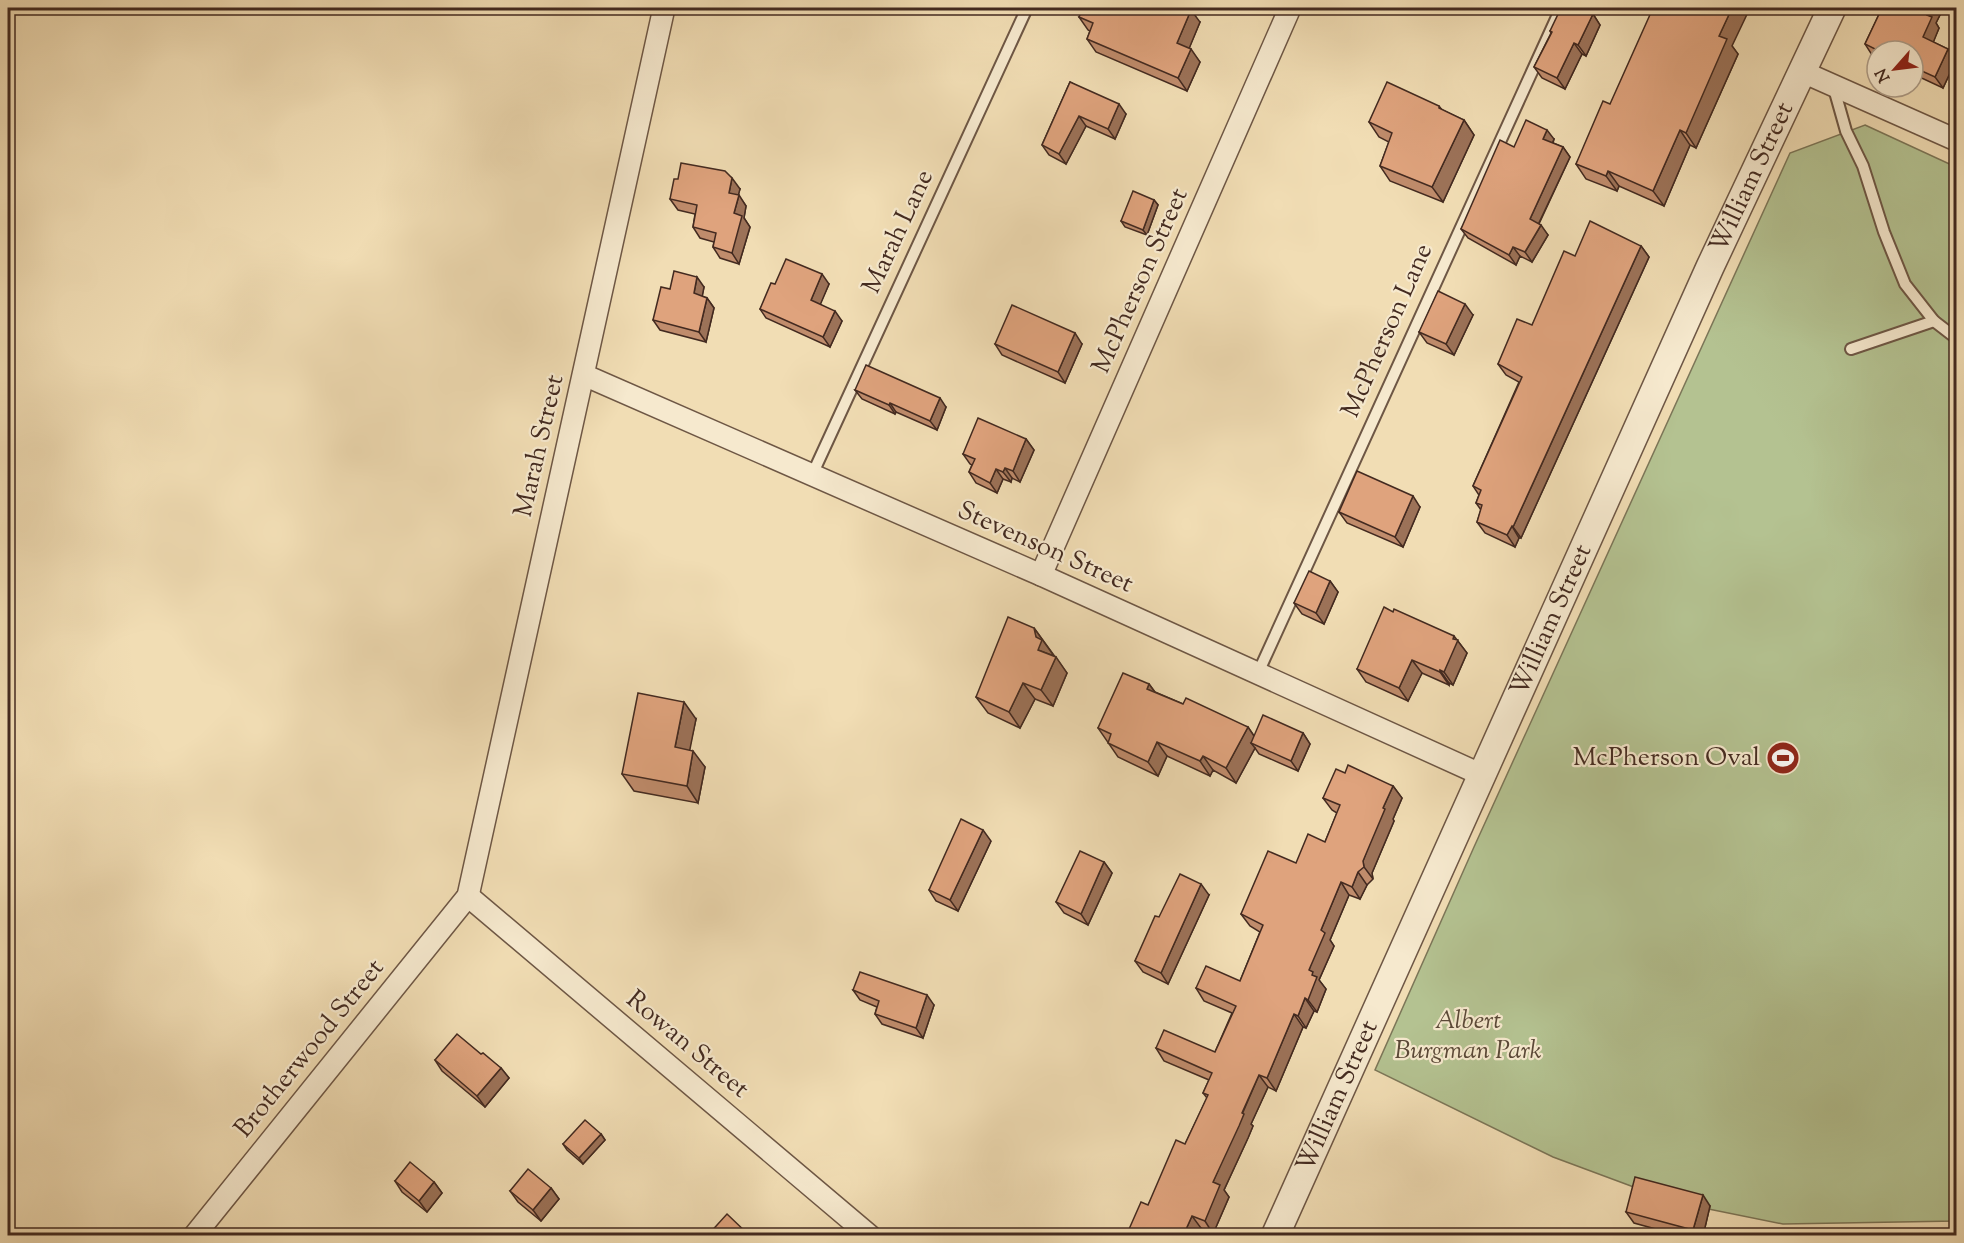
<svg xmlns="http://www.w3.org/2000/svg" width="1964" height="1243" font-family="'Sorts Mill Goudy',serif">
<rect width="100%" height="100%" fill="#f1ddb4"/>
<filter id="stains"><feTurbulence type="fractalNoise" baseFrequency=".00333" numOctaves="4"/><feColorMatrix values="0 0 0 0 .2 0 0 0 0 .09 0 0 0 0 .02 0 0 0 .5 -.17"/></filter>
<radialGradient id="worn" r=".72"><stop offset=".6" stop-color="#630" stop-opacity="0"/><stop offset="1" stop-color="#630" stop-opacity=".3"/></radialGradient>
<!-- green -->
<path fill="#b4c291" stroke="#7c7658" stroke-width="1.5" d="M 1865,125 L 1956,167 L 1956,1221 L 1783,1224 L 1674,1202 L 1553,1157 L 1375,1070 L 1474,847 L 1790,153 Z"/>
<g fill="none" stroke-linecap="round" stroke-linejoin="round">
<defs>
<g id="service">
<path d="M 1833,85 L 1846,131 L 1863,166 L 1884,232 L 1905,284 L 1934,321 L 1956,338"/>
<path d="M 1851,349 L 1934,321"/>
<path d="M 812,475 L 1027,8"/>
<path d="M 1258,673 L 1561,8"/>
</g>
<g id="minor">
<path d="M 1803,72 L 1956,140"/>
<path d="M 584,375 L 1041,575 L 1482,775"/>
<path d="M 1041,575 L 1290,8"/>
<path d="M 468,896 L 870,1236"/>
<path d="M 194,1236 L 468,896 L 664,8"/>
</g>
<g id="tertiary">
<path id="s1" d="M 1275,1236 L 1710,267 L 1832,8"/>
</g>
</defs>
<!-- service casing -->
<use href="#service" stroke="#6e5745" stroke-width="14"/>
<!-- minor casing -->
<use href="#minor" stroke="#6e5745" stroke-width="24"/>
<!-- tertiary casing -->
<use href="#tertiary" stroke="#6e5745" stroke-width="30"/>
<!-- service -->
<use href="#service" stroke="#f6e9ce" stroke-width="10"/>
<!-- minor -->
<use href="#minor" stroke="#f6e9ce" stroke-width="21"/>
<!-- tertiary -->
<use href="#tertiary" stroke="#f6e9ce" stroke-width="27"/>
</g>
<!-- wall -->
<g fill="#c08c6c" stroke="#432a20" stroke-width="1.5">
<path d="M 1882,8 L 1942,8 L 1943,9 L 1936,23 L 1939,28 L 1933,42 L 1948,49 L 1956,60 L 1943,88 L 1913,74 L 1913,51 L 1877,51 L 1877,58 L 1872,55 L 1865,44 Z"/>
<path d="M 1593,14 L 1600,25 L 1586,56 L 1582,54 L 1565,89 L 1542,78 L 1534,67 L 1551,33 L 1550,31 Z"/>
<path d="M 1079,17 L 1200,22 L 1189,48 L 1200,62 L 1187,91 L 1096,52 L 1087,39 L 1090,31 L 1088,30 Z"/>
<path d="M 1732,46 L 1738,54 L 1696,148 L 1690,145 L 1664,206 L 1619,186 L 1617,191 L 1586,179 L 1576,164 L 1610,104 Z"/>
<path d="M 1070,82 L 1126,114 L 1115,139 L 1086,126 L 1066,164 L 1049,155 L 1042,145 Z"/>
<path d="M 1439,106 L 1442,110 L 1464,120 L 1474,135 L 1443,202 L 1390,181 L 1380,166 L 1389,142 L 1379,137 L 1369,122 Z"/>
<path d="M 1554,139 L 1553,143 L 1563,147 L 1570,157 L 1539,224 L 1548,235 L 1532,262 L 1520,256 L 1516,265 L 1468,238 L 1461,229 L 1514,147 Z"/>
<path d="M 740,189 L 738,195 L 746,206 L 744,218 L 750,227 L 739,264 L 720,258 L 713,247 L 714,242 L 700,238 L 693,227 L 695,214 L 678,210 L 670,199 Z"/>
<path d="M 1154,200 L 1158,205 L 1147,235 L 1125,227 L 1121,221 Z"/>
<path d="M 1641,246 L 1649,257 L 1521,538 L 1519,538 L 1515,547 L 1485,533 L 1477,522 L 1481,510 L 1476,503 L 1479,495 L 1473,486 L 1519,382 L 1506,375 L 1498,364 L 1532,325 L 1575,256 Z"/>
<path d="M 775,284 L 829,284 L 820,304 L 842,321 L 830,347 L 766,318 L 760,309 Z"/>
<path d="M 704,287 L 702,296 L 707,298 L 714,308 L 706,342 L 660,330 L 653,320 L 670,289 Z"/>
<path d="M 1473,315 L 1454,355 L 1427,343 L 1419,332 Z"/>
<path d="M 995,344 L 1082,344 L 1065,383 L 1002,355 Z"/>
<path d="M 855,390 L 946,407 L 937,430 L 896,412 L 895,414 L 862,399 Z"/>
<path d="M 1026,439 L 1034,450 L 1020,482 L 1012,478 L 1011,482 L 1003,479 L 997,493 L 976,483 L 969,472 L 972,465 L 970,464 L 963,454 Z"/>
<path d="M 1420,507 L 1403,547 L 1347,523 L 1339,512 Z"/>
<path d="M 1330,581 L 1338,592 L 1324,624 L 1302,614 L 1294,603 Z"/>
<path d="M 1034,628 L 1067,673 L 1053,706 L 1035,699 L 1020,728 L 988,713 L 976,697 Z"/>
<path d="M 1457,640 L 1467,653 L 1453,685 L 1449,683 L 1449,685 L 1422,673 L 1408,701 L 1366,682 L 1357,669 Z"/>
<path d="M 1149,684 L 1155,692 L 1183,704 L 1248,727 L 1254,736 L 1303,733 L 1310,744 L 1298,771 L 1259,754 L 1255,748 L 1236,783 L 1213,770 L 1210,776 L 1167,756 L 1158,776 L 1118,757 L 1098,728 Z"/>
<path d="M 696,719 L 689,750 L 705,767 L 698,803 L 634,791 L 622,774 Z"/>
<path d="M 1345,773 L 1393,786 L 1402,798 L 1393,819 L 1394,821 L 1372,873 L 1373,879 L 1367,885 L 1360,899 L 1349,895 L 1330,940 L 1334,946 L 1319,980 L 1326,989 L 1317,1012 L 1314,1011 L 1306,1028 L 1303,1027 L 1276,1091 L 1268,1087 L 1251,1124 L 1253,1126 L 1248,1138 L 1224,1190 L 1229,1197 L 1213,1234 L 1201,1228 L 1198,1236 L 1126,1236 L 1148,1205 L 1185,1144 L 1207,1098 L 1203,1093 L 1209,1080 L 1164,1061 L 1156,1048 L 1215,1052 L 1232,1013 L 1204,1001 L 1196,988 L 1240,981 L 1260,932 L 1250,926 L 1241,914 L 1296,863 L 1325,842 L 1337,813 L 1332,810 L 1323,798 Z"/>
<path d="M 991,841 L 958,911 L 936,901 L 929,890 Z"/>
<path d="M 1104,862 L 1112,873 L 1088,925 L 1064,913 L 1056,902 Z"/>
<path d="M 1209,895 L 1168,984 L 1143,972 L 1135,961 L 1159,917 Z"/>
<path d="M 853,990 L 934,1005 L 923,1038 L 882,1024 L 875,1014 L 877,1007 L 860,1000 Z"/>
<path d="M 481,1054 L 501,1068 L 509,1078 L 485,1107 L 442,1071 L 435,1060 Z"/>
<path d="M 601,1134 L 605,1140 L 583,1164 L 567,1150 L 563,1144 Z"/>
<path d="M 395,1181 L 434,1182 L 442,1193 L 427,1212 L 402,1192 Z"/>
<path d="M 551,1188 L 559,1199 L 541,1221 L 518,1202 L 510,1191 Z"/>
<path d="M 1710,1206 L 1703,1236 L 1681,1236 L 1634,1223 L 1626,1212 Z"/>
</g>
<!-- shaded-wall -->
<g fill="#9c7258" stroke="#432a20" stroke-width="1.5">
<path d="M 1732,8 L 1750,8 L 1732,46 L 1738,54 L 1696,148 L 1686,133 L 1719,36 Z"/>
<path d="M 1931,8 L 1942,8 L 1943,9 L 1936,23 L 1939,28 L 1931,48 L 1923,37 L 1927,15 Z"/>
<path d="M 1191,10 L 1200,22 L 1186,56 L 1177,43 Z"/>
<path d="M 1593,14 L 1600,25 L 1586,56 L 1578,45 Z"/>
<path d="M 1574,43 L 1582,54 L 1565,89 L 1557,78 Z"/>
<path d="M 1191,49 L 1200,62 L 1187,91 L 1178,78 Z"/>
<path d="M 1948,49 L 1956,60 L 1943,88 L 1935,77 Z"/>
<path d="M 1119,104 L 1126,114 L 1115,139 L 1108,129 Z"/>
<path d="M 1079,116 L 1086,126 L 1066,164 L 1059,154 Z"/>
<path d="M 1464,120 L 1474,135 L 1443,202 L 1432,187 Z"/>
<path d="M 1547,130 L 1554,139 L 1550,149 L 1543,139 Z"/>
<path d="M 1680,130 L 1690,145 L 1664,206 L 1653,191 Z"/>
<path d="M 1563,147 L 1570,157 L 1536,229 L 1530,219 Z"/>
<path d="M 1608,171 L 1619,186 L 1617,191 L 1606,176 Z"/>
<path d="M 732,178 L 740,189 L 736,204 L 729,193 Z"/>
<path d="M 739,195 L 746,206 L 744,218 L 750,227 L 739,264 L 732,253 L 734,213 Z"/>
<path d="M 1154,200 L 1158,205 L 1147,235 L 1143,230 Z"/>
<path d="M 1541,225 L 1548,235 L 1532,262 L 1525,252 Z"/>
<path d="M 1641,246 L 1649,257 L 1521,538 L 1513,527 Z"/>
<path d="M 1513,247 L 1520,256 L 1516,265 L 1509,255 Z"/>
<path d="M 822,274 L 829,284 L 818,310 L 811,300 Z"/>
<path d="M 697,277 L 704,287 L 701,303 L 694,293 Z"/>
<path d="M 707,298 L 714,308 L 706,342 L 699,332 Z"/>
<path d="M 1465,304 L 1473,315 L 1454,355 L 1446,344 Z"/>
<path d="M 835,311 L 842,321 L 830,347 L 823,337 Z"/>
<path d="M 1075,333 L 1082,344 L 1065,383 L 1058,372 Z"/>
<path d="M 940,398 L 946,407 L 937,430 L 930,421 Z"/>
<path d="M 890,403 L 896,412 L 895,414 L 889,405 Z"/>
<path d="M 1026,439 L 1034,450 L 1020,482 L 1013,471 Z"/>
<path d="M 1005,468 L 1012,478 L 1011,482 L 1003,472 Z"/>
<path d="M 996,469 L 1003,479 L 997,493 L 990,483 Z"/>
<path d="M 1413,496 L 1420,507 L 1403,547 L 1395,537 Z"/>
<path d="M 1512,526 L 1519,538 L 1515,547 L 1507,535 Z"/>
<path d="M 1330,581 L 1338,592 L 1324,624 L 1316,613 Z"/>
<path d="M 1034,628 L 1054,656 L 1038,650 Z"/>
<path d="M 1454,636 L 1467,653 L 1453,685 L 1444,672 Z"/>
<path d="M 1056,657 L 1067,673 L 1053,706 L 1041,690 Z"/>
<path d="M 1412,660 L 1422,673 L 1408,701 L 1399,688 Z"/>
<path d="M 1440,670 L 1449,683 L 1449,685 L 1440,672 Z"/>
<path d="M 1023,683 L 1035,699 L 1020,728 L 1009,712 Z"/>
<path d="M 1149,684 L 1159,698 L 1147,689 Z"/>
<path d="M 684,702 L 696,719 L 687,764 L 675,747 Z"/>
<path d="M 1248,727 L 1258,742 L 1251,743 L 1255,748 L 1236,783 L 1226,768 Z"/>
<path d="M 1303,733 L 1310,744 L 1298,771 L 1291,761 Z"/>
<path d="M 1157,742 L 1167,756 L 1158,776 L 1148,762 Z"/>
<path d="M 693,751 L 705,767 L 698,803 L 687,786 Z"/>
<path d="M 1203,756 L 1213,770 L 1210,776 L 1200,761 Z"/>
<path d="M 1393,786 L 1402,798 L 1393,819 L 1394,821 L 1372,873 L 1373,879 L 1364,867 L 1363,861 L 1383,808 Z"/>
<path d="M 983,830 L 991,841 L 958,911 L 950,900 Z"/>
<path d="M 1104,862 L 1112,873 L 1088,925 L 1081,914 Z"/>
<path d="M 1358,872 L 1367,885 L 1360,899 L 1352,887 Z"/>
<path d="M 1341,882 L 1349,895 L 1330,940 L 1334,946 L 1319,980 L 1326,989 L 1317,1012 L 1308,1000 L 1309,970 L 1321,930 Z"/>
<path d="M 1201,884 L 1209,895 L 1168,984 L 1161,973 Z"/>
<path d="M 927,995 L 934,1005 L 923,1038 L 916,1028 Z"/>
<path d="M 1305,998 L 1314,1011 L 1306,1028 L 1298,1016 Z"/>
<path d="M 1294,1014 L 1303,1027 L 1276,1091 L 1267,1078 Z"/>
<path d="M 501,1068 L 509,1078 L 485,1107 L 477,1096 Z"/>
<path d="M 1259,1075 L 1268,1087 L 1251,1124 L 1253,1126 L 1248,1138 L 1224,1190 L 1229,1197 L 1213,1234 L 1205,1221 L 1213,1182 Z"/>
<path d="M 601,1134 L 605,1140 L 583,1164 L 579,1158 Z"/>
<path d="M 434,1182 L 442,1193 L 427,1212 L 419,1201 Z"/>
<path d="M 551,1188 L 559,1199 L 541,1221 L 533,1210 Z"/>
<path d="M 1703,1195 L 1710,1206 L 1703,1236 L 1697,1236 L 1693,1230 Z"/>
<path d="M 1192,1216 L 1201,1228 L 1198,1236 L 1183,1236 Z"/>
</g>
<!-- building -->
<g fill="#dfa37d" stroke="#432a20" stroke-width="1.5">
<path d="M 1083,8 L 1186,8 L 1191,10 L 1177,43 L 1191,49 L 1178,78 L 1087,39 L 1093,23 L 1079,17 Z"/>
<path d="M 1561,8 L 1579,8 L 1593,14 L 1578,45 L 1574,43 L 1557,78 L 1534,67 L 1552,32 L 1550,31 Z"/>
<path d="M 1653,8 L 1732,8 L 1719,36 L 1727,39 L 1686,133 L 1680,130 L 1653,191 L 1608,171 L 1606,176 L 1576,164 L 1603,101 L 1610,104 Z"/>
<path d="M 1882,8 L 1931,8 L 1927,15 L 1932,17 L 1923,37 L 1948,49 L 1935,77 L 1913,67 L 1913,51 L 1879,51 L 1865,44 Z"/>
<path d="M 1070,82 L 1119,104 L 1108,129 L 1079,116 L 1059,154 L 1042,145 Z"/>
<path d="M 1387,82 L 1439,106 L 1439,108 L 1464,120 L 1432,187 L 1380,166 L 1392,133 L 1369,122 Z"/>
<path d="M 1526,120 L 1547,130 L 1543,139 L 1563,147 L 1530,219 L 1541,225 L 1525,252 L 1513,247 L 1509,255 L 1461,229 L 1500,140 L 1514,147 Z"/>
<path d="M 681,163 L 725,171 L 732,178 L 729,193 L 739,195 L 734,213 L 742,216 L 732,253 L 713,247 L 716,233 L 693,227 L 697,205 L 670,199 L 674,179 L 678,179 Z"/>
<path d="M 1133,191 L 1154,200 L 1143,230 L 1121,221 Z"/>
<path d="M 1590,221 L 1641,246 L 1513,527 L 1512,526 L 1507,535 L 1477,522 L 1482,505 L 1476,503 L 1481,490 L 1473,486 L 1522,377 L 1498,364 L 1517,319 L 1532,325 L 1564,251 L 1575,256 Z"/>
<path d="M 786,259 L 822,274 L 811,300 L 835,311 L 823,337 L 760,309 L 771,283 L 775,284 Z"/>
<path d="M 674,271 L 697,277 L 694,293 L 707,298 L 699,332 L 653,320 L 661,287 L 670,289 Z"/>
<path d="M 1438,291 L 1465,304 L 1446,344 L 1419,332 Z"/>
<path d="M 1012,305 L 1075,333 L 1058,372 L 995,344 Z"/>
<path d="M 866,365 L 940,398 L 930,421 L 890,403 L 889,405 L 855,390 Z"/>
<path d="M 978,418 L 1026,439 L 1013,471 L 1005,468 L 1003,472 L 996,469 L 990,483 L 969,472 L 975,459 L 963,454 Z"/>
<path d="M 1357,471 L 1413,496 L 1395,537 L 1339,512 Z"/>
<path d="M 1309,571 L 1330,581 L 1316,613 L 1294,603 Z"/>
<path d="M 1384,607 L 1393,612 L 1394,609 L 1454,636 L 1453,639 L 1458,640 L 1444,672 L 1440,670 L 1440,672 L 1412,660 L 1399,688 L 1357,669 Z"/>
<path d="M 1008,617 L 1034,628 L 1036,637 L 1042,640 L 1038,650 L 1056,657 L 1041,690 L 1023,683 L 1009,712 L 976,697 Z"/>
<path d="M 1123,673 L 1149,684 L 1147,689 L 1183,704 L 1186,698 L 1248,727 L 1226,768 L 1203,756 L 1200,761 L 1157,742 L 1148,762 L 1108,743 L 1111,734 L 1098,728 Z"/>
<path d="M 638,693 L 684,702 L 675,747 L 693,751 L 687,786 L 622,774 Z"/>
<path d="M 1263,715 L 1303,733 L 1291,761 L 1251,743 Z"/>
<path d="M 1348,765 L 1393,786 L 1383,808 L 1385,809 L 1363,861 L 1364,867 L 1358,872 L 1352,887 L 1341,882 L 1321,930 L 1325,933 L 1309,970 L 1313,972 L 1312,975 L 1317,977 L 1308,1000 L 1305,998 L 1298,1016 L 1294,1014 L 1267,1078 L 1259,1075 L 1242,1113 L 1244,1114 L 1239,1126 L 1213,1182 L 1220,1185 L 1205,1221 L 1192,1216 L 1183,1236 L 1126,1236 L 1141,1202 L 1148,1205 L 1176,1140 L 1185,1144 L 1208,1095 L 1203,1093 L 1212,1073 L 1156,1048 L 1164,1030 L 1215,1052 L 1236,1006 L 1196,988 L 1206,966 L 1240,981 L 1263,925 L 1241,914 L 1268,851 L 1296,863 L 1308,834 L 1325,842 L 1340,805 L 1323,798 L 1336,769 L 1345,773 Z"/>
<path d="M 961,819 L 983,830 L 950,900 L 929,890 Z"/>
<path d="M 1080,851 L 1104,862 L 1081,914 L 1056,902 Z"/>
<path d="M 1180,874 L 1201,884 L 1161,973 L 1135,961 L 1155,916 L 1159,917 Z"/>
<path d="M 860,972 L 927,995 L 916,1028 L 875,1014 L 879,1001 L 853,990 Z"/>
<path d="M 457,1034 L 481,1054 L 483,1053 L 501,1068 L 477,1096 L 435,1060 Z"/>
<path d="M 585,1120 L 601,1134 L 579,1158 L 563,1144 Z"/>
<path d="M 410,1162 L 434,1182 L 419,1201 L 395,1181 Z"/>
<path d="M 528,1169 L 551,1188 L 533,1210 L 510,1191 Z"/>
<path d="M 1635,1177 L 1703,1195 L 1693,1230 L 1626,1212 Z"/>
<path d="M 727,1214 L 750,1236 L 707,1236 Z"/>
</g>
<!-- icons -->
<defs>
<symbol id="stadium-disc" viewBox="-11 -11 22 22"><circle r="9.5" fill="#8f2418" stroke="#f6e9ce"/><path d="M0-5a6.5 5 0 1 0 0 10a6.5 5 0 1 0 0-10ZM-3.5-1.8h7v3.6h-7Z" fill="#fff"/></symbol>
</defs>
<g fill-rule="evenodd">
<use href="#stadium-disc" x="1764" y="739" width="38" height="38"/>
</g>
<g text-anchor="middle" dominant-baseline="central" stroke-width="4.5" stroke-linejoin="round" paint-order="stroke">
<!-- street labels -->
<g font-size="26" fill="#432a20" stroke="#f6e9ce">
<text stroke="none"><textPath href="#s1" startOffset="1161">William Street</textPath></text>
<text transform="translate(899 232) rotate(-65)">Marah Lane</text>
<text transform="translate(1141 281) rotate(-66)">McPherson Street</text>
<text transform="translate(1388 331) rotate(-66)">McPherson Lane</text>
<text transform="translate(540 446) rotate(-77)">Marah Street</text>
<text transform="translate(1045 548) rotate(24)">Stevenson Street</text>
<text stroke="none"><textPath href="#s1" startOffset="675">William Street</textPath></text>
<text transform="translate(687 1045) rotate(40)">Rowan Street</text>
<text transform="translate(310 1049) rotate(-51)">Brotherwood Street</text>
<text stroke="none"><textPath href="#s1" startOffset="153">William Street</textPath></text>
</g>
<!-- poi labels -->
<g font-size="26" fill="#432a20" stroke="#f6e9ce" text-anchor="end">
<text x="1760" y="758">McPherson Oval</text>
</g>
<!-- park labels -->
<g font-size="26" font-style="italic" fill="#5a4837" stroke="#f6e9ce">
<text x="1468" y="1021">Albert<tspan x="1468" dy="30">Burgman Park</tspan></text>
</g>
</g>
<!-- margin -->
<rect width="1964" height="1243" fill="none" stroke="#f1ddb4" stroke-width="30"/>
<rect x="9" y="9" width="1946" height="1225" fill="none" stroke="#432a20" stroke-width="3"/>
<rect x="15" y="15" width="1934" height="1213" fill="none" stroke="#432a20" stroke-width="1.5"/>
<!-- north arrow -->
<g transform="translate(1895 69) rotate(242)"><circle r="28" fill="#f6e9ce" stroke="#ae9d88" stroke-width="1.5"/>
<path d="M0-4.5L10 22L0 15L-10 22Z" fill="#8f2418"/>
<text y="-9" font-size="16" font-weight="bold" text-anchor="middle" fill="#432a20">N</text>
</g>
<rect width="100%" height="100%" filter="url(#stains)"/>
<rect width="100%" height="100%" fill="url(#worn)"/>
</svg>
